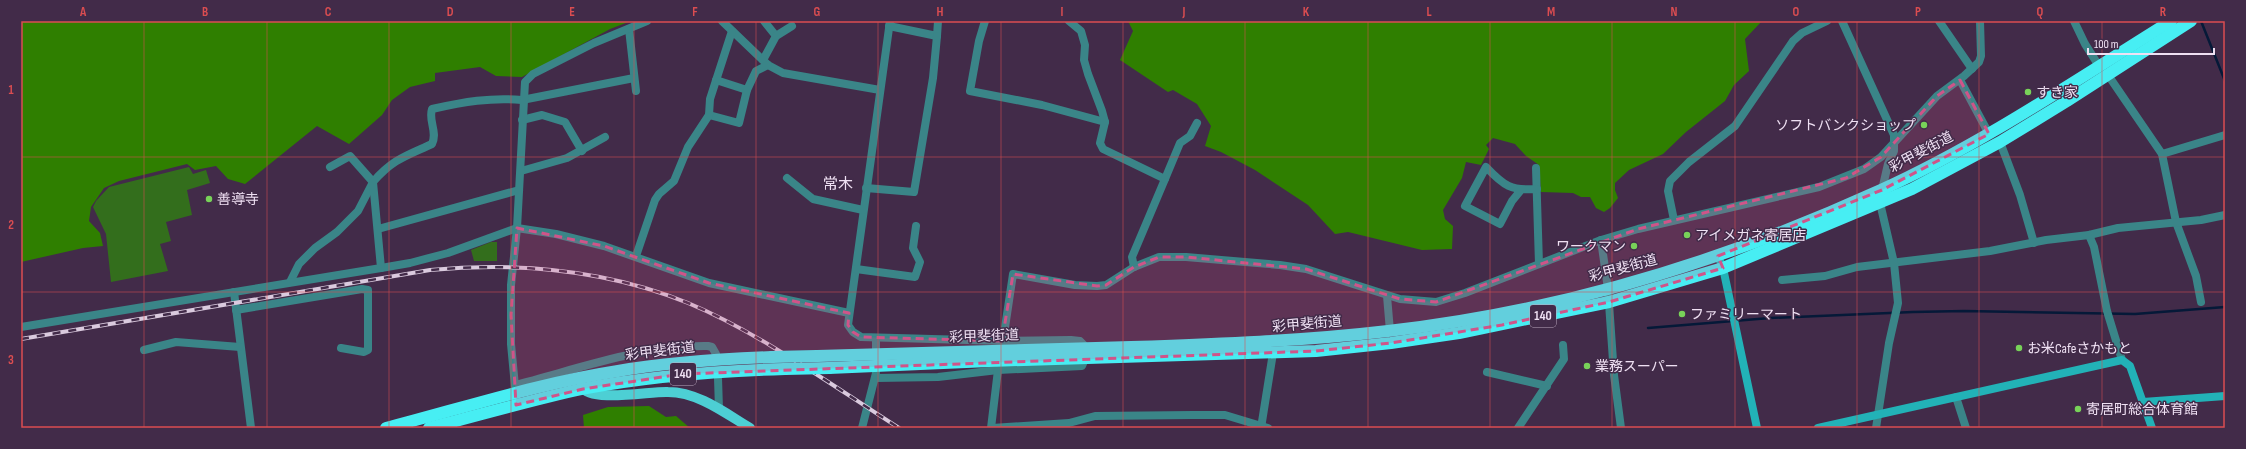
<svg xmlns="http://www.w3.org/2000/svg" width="2246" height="449" font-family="'Sofia Sans Condensed','Noto Sans JP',sans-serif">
<rect width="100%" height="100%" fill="#422b49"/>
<!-- green -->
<g fill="#336e1c">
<path d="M 189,167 L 193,174 L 206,170 L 210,183 L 187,190 L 192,215 L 166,222 L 171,241 L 160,244 L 168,271 L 111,282 L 106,234 L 93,207 L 96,201 L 109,187 Z"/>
<path d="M 491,242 L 497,242 L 497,261 L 474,261 L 471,250 Z"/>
</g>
<!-- forest -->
<g fill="#2f7f00">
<path d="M 21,21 L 631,21 L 610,29 L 522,77 L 496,76 L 480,67 L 435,73 L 435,81 L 410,87 L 392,100 L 382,115 L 349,144 L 317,126 L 245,184 L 228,179 L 216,166 L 195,170 L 187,164 L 119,181 L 104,188 L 91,207 L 89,221 L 100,233 L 103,246 L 83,248 L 21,262 Z"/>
<path d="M 1128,21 L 1762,21 L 1745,39 L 1749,71 L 1734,85 L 1725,101 L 1686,132 L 1663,154 L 1629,170 L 1615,183 L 1615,190 L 1618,198 L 1610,208 L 1604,212 L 1596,208 L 1590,197 L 1581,197 L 1573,193 L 1541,192 L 1539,165 L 1526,156 L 1515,144 L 1493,138 L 1486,145 L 1489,149 L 1481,165 L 1466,162 L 1462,178 L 1443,210 L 1445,219 L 1453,226 L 1452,249 L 1422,250 L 1348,232 L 1335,234 L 1308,205 L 1255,170 L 1221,152 L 1205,146 L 1211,126 L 1197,104 L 1173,90 L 1168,92 L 1120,60 L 1133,31 Z"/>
<path d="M 649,406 L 666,417 L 676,416 L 690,428 L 584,428 L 583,415 L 608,407 Z"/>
</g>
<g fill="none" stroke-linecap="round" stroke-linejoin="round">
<!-- stream -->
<g stroke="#051938" stroke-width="2.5">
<path d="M 2201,21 L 2225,81"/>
<path d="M 1648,328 L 1770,318 L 1913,312 L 1964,311 L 2135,314 L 2225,307"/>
</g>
<!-- street -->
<g stroke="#3a8588" stroke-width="8">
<path d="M 722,21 L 768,65 L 783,73 L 880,90"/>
<path d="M 764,21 L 776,36"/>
<path d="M 890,21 L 848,325 L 853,332 L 861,337 L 1003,341 L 1013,274 L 1075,285 L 1097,286 L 1106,285 L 1134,267 L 1159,257 L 1186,257 L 1280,265 L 1306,269 L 1400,299 L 1436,302 L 1465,293 L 1601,240 L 1638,229 L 1819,187 L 1864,169 L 1881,157 L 1937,96 L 1964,76 L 1979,62 L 1981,56 L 1980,21"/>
<path d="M 985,21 L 979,41 L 970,91 L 1042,105 L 1105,122"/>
<path d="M 1069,21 L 1081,31 L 1085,45 L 1084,60 L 1088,74 L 1102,111 L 1105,122 L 1100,143 L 1103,149 L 1165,179 L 1132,257 L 1134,267"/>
<path d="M 1842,21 L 1894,135 L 1894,151 L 1888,164 L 1882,190"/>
<path d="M 1939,21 L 1972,69"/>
<path d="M 2074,21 L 2085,44 L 2099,66"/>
<path d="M 889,26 L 937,36 L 938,21"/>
<path d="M 629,29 L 636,91"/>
<path d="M 763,60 L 776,36 L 792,26"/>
<path d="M 2108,75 L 2162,154 L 2176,222 L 2196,276 L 2201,302"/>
<path d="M 716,80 L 747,90"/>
<path d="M 1960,80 L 1989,134"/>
<path d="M 709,115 L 739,123 L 747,90 L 756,71 L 768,65"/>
<path d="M 522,120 L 542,115 L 565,122 L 582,151"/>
<path d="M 2000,142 L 2020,195 L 2034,243"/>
<path d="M 2162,154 L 2225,135"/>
<path d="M 1536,168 L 1539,264"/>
<path d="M 521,171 L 567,158 L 605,137"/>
<path d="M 787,178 L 813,199 L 863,210"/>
<path d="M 1165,179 L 1180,143 L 1190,136 L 1197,123"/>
<path d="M 866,188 L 914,192 L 933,78 L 937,36"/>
<path d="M 1521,190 L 1512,201 L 1500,224 L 1465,206 L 1486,167 C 1504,186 1511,191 1537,189"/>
<path d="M 1674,220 L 1668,191 L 1670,181 L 1689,162 L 1735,126 L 1793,41 L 1802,33 L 1827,21"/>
<path d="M 378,229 L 519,190"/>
<path d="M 2089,235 L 2094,247 L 2107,311 L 2122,360"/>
<path d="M 1601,240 L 1608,289 L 1614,375 L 1621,428"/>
<path d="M 636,256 L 655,200 L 659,194 L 674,181 L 688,147 L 709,115 L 710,99 L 732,31"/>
<path d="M 381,268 L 410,263 L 448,253 L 517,228 L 556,234 L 604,246 L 709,283 L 849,313"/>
<path d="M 856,269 L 915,277 L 920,262 L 913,248 L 916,226"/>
<path d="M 1782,280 L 1825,276 L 1857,267 L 1990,251 L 2046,240 L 2089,235 L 2118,228 L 2201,220 L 2225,215"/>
<path d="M 290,282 L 299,264 L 315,248 L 337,232 L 358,211 L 373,182 L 350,156 L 330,167"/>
<path d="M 234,292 L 251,428"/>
<path d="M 1387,296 L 1390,331"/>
<path d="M 236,310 L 362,289 L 368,290 L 368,350 L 364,352 L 341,348"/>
<path d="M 21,327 L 381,268 L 373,182 C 393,159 406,156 432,144 C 438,132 428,121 432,109 C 463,102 491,97 522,100 L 634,78"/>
<path d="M 1003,341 L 1071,340 L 1080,341 L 1087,348"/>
<path d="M 876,348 L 876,338"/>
<path d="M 144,350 L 176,342 L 240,347"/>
<path d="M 1487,372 L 1547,386"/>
<path d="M 718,378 L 719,409"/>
<path d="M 876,378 L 938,377 L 998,370 L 1082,366 L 1085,359"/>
<path d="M 515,385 C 578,369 642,345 708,346 L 712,347 L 716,354"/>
<path d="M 516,397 L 511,344 L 511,285 L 517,228 L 525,82 L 533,74 L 594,43 L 647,21"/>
<path d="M 1956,397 L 1966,428"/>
<path d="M 862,428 L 876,373"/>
<path d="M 991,428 L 998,370"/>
<path d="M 992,428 L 1069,423 L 1095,416 L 1193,415 L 1225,415 L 1268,428"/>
<path d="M 1261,428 L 1273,353"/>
<path d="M 1518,428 L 1564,359 L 1563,345"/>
<path d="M 1876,428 L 1889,343 L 1898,303 L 1894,263 L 1880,203"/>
</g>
<!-- secondary -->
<g stroke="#22b2b7" stroke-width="8">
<path d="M 1718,256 L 1723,268 L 1757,428"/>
<path d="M 2143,402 L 2225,396"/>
<path d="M 1818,428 L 2122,360 L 2130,366 L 2152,428"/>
</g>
<!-- primary -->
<path stroke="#4dcfd4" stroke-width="10" d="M 582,387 C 591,403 651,391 668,392 C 698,392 725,413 750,428"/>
<!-- highway -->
<g stroke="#47eef3" stroke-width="12">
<path d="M 817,356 C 922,353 1027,350 1131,347 C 1217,344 1303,341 1388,331 C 1558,312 1725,261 1881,190 C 1982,144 2076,80 2171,21"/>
<path d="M 829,368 L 989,361 L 1316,351 L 1391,343 L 1459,333 L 1609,302 L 1723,268 L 1912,189 L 2000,142 L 2067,101 L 2191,21"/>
<path d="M 386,428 C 463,408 540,383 618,371 C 669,362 721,359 772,357"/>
<path d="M 429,428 C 480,415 531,400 582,389 C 649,376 717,371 785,369"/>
</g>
<defs>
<path id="rail" d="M 21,339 L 430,270 C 518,262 607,270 688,303 C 760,333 833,386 899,428"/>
</defs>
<!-- rail casing -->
<use href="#rail" stroke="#dacade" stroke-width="4"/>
<!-- rail -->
<use href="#rail" stroke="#422b49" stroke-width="2.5" stroke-dasharray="8" stroke-linecap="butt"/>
<!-- highway-bridge -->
<g stroke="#47eef3" stroke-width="12">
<path d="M 772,357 L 817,356"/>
<path d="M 785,369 L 829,368"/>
</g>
</g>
<!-- marked area -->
<path fill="#d05489" fill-opacity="0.2" stroke="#d05489" stroke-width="3" stroke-dasharray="8 5" stroke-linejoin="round" d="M 1960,80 L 1989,134 L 1882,190 L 1718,256 L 1723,268 L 1609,302 L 1502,325 L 1391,343 L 1316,351 L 682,374 L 583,389 L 516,405 L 511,315 L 517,228 L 604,246 L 709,283 L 849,313 L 848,325 L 853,332 L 861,337 L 1002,341 L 1013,274 L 1097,286 L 1106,285 L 1134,267 L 1159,257 L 1186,257 L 1306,269 L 1400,299 L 1436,302 L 1638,229 L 1846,178 L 1881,157 L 1937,96 Z"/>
<!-- grid -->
<path fill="none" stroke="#db4d51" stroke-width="1" stroke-opacity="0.55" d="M 144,21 L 144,428M 267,21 L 267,428M 389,21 L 389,428M 511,21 L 511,428M 634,21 L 634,428M 756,21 L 756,428M 878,21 L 878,428M 1001,21 L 1001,428M 1123,21 L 1123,428M 1245,21 L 1245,428M 1368,21 L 1368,428M 1490,21 L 1490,428M 1612,21 L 1612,428M 1735,21 L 1735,428M 1857,21 L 1857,428M 1979,21 L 1979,428M 2102,21 L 2102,428M 21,157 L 2225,157M 21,292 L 2225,292"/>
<!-- markers -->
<g fill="#78d259" stroke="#422b49" stroke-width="1.5">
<circle cx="2028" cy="92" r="4"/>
<circle cx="1924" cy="125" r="4"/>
<circle cx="209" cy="199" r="4"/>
<circle cx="1687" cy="235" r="4"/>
<circle cx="1634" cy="246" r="4"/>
<circle cx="1682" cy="314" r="4"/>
<circle cx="2019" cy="348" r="4"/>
<circle cx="1587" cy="366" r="4"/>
<circle cx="2078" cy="409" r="4"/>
</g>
<g text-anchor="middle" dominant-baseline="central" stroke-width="3" stroke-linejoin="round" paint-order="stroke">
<!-- shield labels -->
<g fill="#422b49" stroke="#bbaac0" stroke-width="1">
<rect x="1530" y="305" width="26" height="22" rx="3"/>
<rect x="670" y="363" width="26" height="22" rx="3"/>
</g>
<g font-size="13" font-weight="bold" fill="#efe0f3">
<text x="1543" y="316">140</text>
<text x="683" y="374">140</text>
</g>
<!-- poi labels -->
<g font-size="14" fill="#efe0f3" stroke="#422b49" text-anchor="start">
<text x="2036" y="92">すき家</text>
<text x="1916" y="125" text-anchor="end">ソフトバンクショップ</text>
<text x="217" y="199">善導寺</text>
<text x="1695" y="235">アイメガネ寄居店</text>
<text x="1626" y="246" text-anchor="end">ワークマン</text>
<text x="1690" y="314">ファミリーマート</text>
<text x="2027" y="348">お米Cafeさかもと</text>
<text x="1595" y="366">業務スーパー</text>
<text x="2086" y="409">寄居町総合体育館</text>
</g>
<!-- street labels -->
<g font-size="14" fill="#efe0f3" stroke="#422b49">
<text transform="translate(1921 152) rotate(-28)">彩甲斐街道</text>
<text transform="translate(1623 268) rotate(-15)">彩甲斐街道</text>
<text transform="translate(1307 324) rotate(-5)">彩甲斐街道</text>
<text transform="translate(984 336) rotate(-2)">彩甲斐街道</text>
<text transform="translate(660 351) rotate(-7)">彩甲斐街道</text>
</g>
<!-- neighbourhood labels -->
<g font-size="15" fill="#efe0f3" stroke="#422b49">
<text x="838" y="184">常木</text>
</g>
</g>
<!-- border -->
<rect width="2246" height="449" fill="none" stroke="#422b49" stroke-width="44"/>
<!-- scale -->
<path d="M2088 48v6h126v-6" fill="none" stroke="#efe0f3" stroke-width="2"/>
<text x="2094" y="48" font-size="12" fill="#efe0f3" stroke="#422b49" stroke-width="3" paint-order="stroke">100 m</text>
<rect x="22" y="22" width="2202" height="405" fill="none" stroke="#db4d51" stroke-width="1.5"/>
<g font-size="13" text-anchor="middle" font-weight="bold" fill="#db4d51">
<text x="83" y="16">A</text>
<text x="205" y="16">B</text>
<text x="328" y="16">C</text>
<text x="450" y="16">D</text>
<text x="572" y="16">E</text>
<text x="695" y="16">F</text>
<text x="817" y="16">G</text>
<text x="940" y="16">H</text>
<text x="1062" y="16">I</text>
<text x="1184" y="16">J</text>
<text x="1306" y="16">K</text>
<text x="1429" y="16">L</text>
<text x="1551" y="16">M</text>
<text x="1674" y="16">N</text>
<text x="1796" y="16">O</text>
<text x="1918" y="16">P</text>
<text x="2040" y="16">Q</text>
<text x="2163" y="16">R</text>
<text x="11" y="94">1</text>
<text x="11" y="229">2</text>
<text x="11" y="364">3</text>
</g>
</svg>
